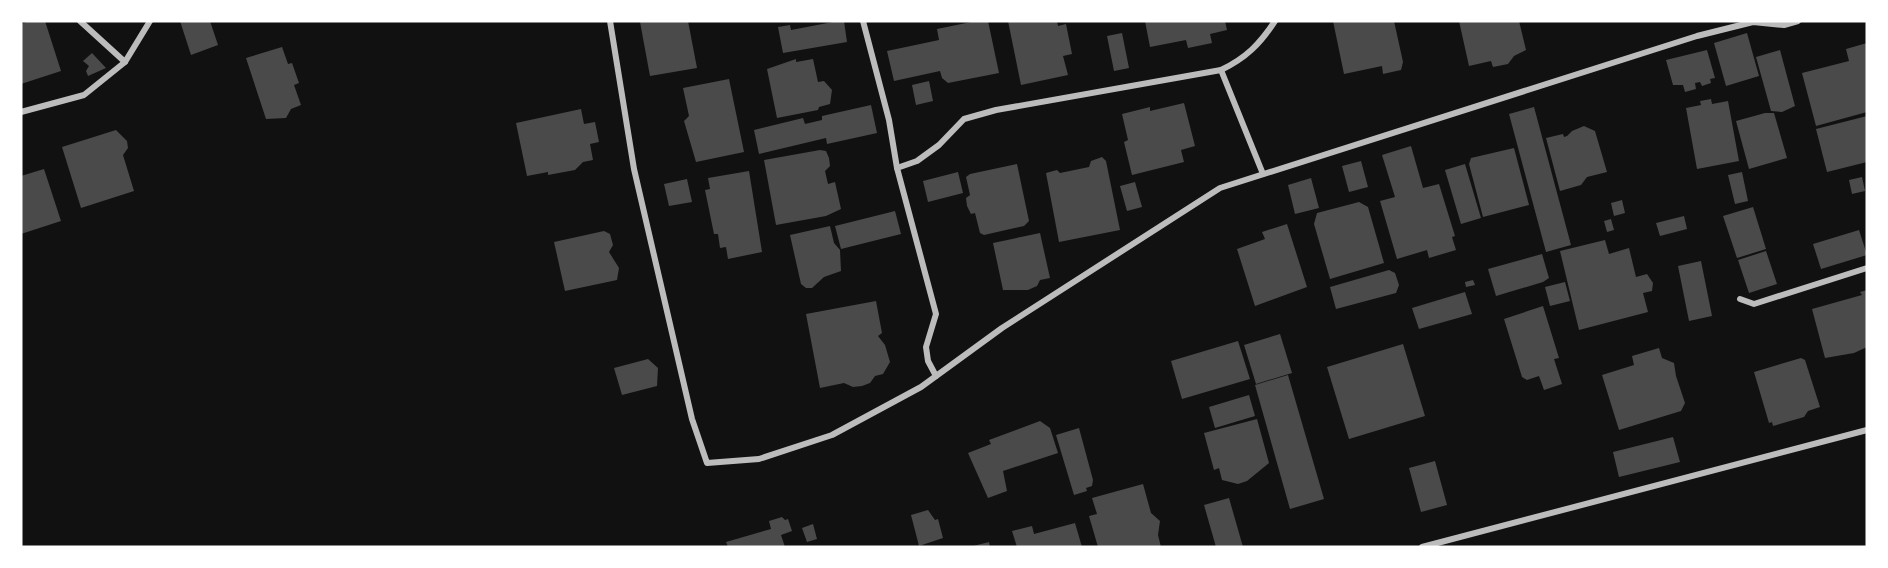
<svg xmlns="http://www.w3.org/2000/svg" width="1888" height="568" font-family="'Nunito Sans',sans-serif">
<rect width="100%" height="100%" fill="#111"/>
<!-- building -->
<g fill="#4a4a4a">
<path d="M 29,21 L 45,21 L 61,71 L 21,84 L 21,24 Z"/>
<path d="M 180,21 L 210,21 L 218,45 L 191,55 Z"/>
<path d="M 647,21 L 688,21 L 697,68 L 650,76 L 640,22 Z"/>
<path d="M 838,21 L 844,21 L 847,42 L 783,53 L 778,27 L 790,25 L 791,30 Z"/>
<path d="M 976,21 L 988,21 L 999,73 L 948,83 L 942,78 L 940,71 L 894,81 L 887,51 L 939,40 L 937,29 Z"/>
<path d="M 1008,21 L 1057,21 L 1058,26 L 1066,24 L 1072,54 L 1063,56 L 1068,75 L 1021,85 Z"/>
<path d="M 1145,21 L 1225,21 L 1227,30 L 1210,34 L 1212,43 L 1188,48 L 1186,40 L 1150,47 Z"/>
<path d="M 1333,21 L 1394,21 L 1403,62 L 1401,70 L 1383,74 L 1382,66 L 1344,74 Z"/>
<path d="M 1459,21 L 1519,21 L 1526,50 L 1514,56 L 1508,64 L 1493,67 L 1491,61 L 1469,66 Z"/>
<path d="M 1122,33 L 1129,68 L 1114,71 L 1107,36 Z"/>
<path d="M 1747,33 L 1759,76 L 1726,86 L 1714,43 Z"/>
<path d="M 1867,43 L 1867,112 L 1816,126 L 1802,73 L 1849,61 L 1846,49 Z"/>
<path d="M 282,47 L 288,64 L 292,63 L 299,83 L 294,85 L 301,105 L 291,109 L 286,118 L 266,119 L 246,58 Z"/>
<path d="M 1707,50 L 1715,78 L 1710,79 L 1711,83 L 1702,86 L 1700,82 L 1695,83 L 1696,89 L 1685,92 L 1683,85 L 1673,85 L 1666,60 Z"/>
<path d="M 1780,50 L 1795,106 L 1782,112 L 1771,111 L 1756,57 Z"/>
<path d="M 92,53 L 106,68 L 88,76 L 86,71 L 89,66 L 83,61 Z"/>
<path d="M 796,59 L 796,62 L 813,59 L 818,82 L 824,81 L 832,90 L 830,104 L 819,107 L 818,110 L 777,118 L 767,69 Z"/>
<path d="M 729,79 L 744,152 L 696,162 L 684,121 L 689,116 L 683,88 Z"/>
<path d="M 929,81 L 933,101 L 916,105 L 912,85 Z"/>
<path d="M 1711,99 L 1712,104 L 1728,101 L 1739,161 L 1697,169 L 1686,108 L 1701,105 L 1700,101 Z"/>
<path d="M 1184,103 L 1195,146 L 1181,150 L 1184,162 L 1132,175 L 1124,142 L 1128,140 L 1122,114 L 1150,107 L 1150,111 Z"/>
<path d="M 871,105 L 877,133 L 827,144 L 826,138 L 759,154 L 754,130 L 803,118 L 805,124 L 822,120 L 822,116 Z"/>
<path d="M 1534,107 L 1571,245 L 1546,252 L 1509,114 Z"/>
<path d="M 581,109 L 584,124 L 595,122 L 599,142 L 590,144 L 593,160 L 583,162 L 575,170 L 548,175 L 548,172 L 527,176 L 516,123 Z"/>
<path d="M 1765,113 L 1774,113 L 1787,158 L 1749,169 L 1736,121 Z"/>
<path d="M 1867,116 L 1867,162 L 1827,172 L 1816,129 Z"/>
<path d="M 1584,126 L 1595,131 L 1607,172 L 1587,177 L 1581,185 L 1560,191 L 1546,138 L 1563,134 L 1564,137 L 1567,136 L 1572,131 Z"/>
<path d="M 116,130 L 127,141 L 128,148 L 123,155 L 134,191 L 81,208 L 62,147 Z"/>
<path d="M 1411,146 L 1423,188 L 1439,184 L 1455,236 L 1452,237 L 1456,250 L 1429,258 L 1427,250 L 1397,259 L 1380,201 L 1395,197 L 1382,155 Z"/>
<path d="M 1514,148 L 1529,205 L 1483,217 L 1469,164 L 1471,158 Z"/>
<path d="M 820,150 L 826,151 L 829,158 L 830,166 L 825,171 L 828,184 L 835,182 L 841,209 L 826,216 L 776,225 L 764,160 Z"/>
<path d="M 1102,157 L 1106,161 L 1120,230 L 1059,242 L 1046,173 L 1057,170 L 1060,173 L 1089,167 L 1091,161 Z"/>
<path d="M 1361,161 L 1368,187 L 1349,192 L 1342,166 Z"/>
<path d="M 1017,164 L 1029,221 L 1024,226 L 984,235 L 980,233 L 975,213 L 971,214 L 967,206 L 966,198 L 970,195 L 966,177 L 970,174 Z"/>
<path d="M 1465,164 L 1481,218 L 1461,224 L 1445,170 Z"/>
<path d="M 44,169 L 61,221 L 21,234 L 21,176 Z"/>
<path d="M 749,171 L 762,252 L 728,259 L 726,247 L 720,248 L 718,234 L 714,234 L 705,190 L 710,189 L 708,178 Z"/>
<path d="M 958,172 L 963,193 L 928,202 L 923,181 Z"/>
<path d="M 1742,172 L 1748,201 L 1735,204 L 1728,175 Z"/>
<path d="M 1862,177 L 1865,191 L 1852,194 L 1849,180 Z"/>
<path d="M 1311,178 L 1319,208 L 1295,214 L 1288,185 Z"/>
<path d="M 687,179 L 692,202 L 669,206 L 664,184 Z"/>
<path d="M 1135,182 L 1142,207 L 1127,211 L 1120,186 Z"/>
<path d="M 1622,200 L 1625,213 L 1614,216 L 1611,203 Z"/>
<path d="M 1359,202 L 1368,207 L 1384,263 L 1330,279 L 1314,224 L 1317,213 Z"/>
<path d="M 1753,207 L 1766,249 L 1737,258 L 1723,216 Z"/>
<path d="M 895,211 L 901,234 L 841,249 L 835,226 Z"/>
<path d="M 1684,216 L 1687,229 L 1660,236 L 1656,223 Z"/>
<path d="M 1611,219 L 1614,230 L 1607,232 L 1604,221 Z"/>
<path d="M 1287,224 L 1307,287 L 1255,306 L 1237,249 L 1265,239 L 1262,232 Z"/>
<path d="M 830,226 L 834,243 L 840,250 L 841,271 L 824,277 L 812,288 L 806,288 L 801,284 L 790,235 Z"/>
<path d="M 1859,230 L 1867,255 L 1821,269 L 1813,244 Z"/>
<path d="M 604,231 L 610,234 L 613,245 L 609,252 L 619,268 L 617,280 L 565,291 L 554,242 Z"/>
<path d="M 1040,233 L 1050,278 L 1040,280 L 1037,286 L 1028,290 L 1003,290 L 993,243 Z"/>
<path d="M 1605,240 L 1609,254 L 1629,248 L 1636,277 L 1647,274 L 1653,283 L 1652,291 L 1643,293 L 1648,312 L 1579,330 L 1560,251 Z"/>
<path d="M 1766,251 L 1777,284 L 1749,293 L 1738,260 Z"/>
<path d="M 1542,254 L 1549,278 L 1543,282 L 1496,296 L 1488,269 Z"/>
<path d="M 1701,261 L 1712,316 L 1689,321 L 1678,266 Z"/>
<path d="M 1389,270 L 1395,273 L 1399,285 L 1396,293 L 1336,309 L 1330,287 Z"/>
<path d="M 1473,280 L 1475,285 L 1466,287 L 1465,282 Z"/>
<path d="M 1565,282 L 1570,301 L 1550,306 L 1545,287 Z"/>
<path d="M 1867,290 L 1867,347 L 1854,353 L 1825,358 L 1812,309 L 1862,295 L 1860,292 Z"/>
<path d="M 1465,292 L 1472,314 L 1419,329 L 1412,308 Z"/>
<path d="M 876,301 L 882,333 L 878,336 L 885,345 L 890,362 L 883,374 L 875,376 L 870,383 L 862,386 L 853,387 L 844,383 L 820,388 L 806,314 Z"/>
<path d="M 1543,306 L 1559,358 L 1554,359 L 1562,384 L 1544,390 L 1539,376 L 1527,380 L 1522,377 L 1504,319 Z"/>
<path d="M 1280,334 L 1292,373 L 1256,384 L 1244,345 Z"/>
<path d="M 1238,341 L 1250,379 L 1182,399 L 1171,361 Z"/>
<path d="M 1403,344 L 1425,416 L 1349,439 L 1327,367 Z"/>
<path d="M 1659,348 L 1662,358 L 1674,363 L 1676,376 L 1685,403 L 1681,411 L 1619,430 L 1602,375 L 1634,365 L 1632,356 Z"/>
<path d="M 1801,358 L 1805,360 L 1820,407 L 1808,411 L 1804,417 L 1773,426 L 1772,422 L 1769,423 L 1754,372 Z"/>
<path d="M 648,359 L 658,368 L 657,386 L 622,395 L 614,368 Z"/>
<path d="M 1288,375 L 1324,499 L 1290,509 L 1255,385 Z"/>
<path d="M 1249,395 L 1255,416 L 1215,428 L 1209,407 Z"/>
<path d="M 1257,419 L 1269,463 L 1247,481 L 1238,484 L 1222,480 L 1219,468 L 1214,470 L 1204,433 Z"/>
<path d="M 1040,421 L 1050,428 L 1058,453 L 1003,471 L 1007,491 L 988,498 L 968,453 L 991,444 L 989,440 Z"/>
<path d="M 1079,428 L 1093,480 L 1092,486 L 1086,488 L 1087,491 L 1074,495 L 1056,435 Z"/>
<path d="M 1673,437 L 1680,462 L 1619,477 L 1613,452 Z"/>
<path d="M 1435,461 L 1447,505 L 1421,512 L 1409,468 Z"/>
<path d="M 1143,484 L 1151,513 L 1160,521 L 1158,535 L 1161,547 L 1098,547 L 1089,516 L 1097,514 L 1092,498 Z"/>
<path d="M 1229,498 L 1243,547 L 1216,547 L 1204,505 Z"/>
<path d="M 928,510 L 935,520 L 938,519 L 943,538 L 919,546 L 911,515 Z"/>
<path d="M 782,517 L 785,520 L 788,519 L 792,531 L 781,535 L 785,547 L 728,547 L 726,542 L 771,529 L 769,521 Z"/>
<path d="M 1075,523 L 1082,547 L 1017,547 L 1012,531 L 1032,526 L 1034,534 Z"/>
<path d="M 813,524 L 817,539 L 807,542 L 802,528 Z"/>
<path d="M 989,542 L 990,547 L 973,547 L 973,546 Z"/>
</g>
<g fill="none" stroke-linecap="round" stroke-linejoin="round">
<!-- minor -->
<g stroke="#bcbcbc" stroke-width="6">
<path d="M 80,21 L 125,62"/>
<path d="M 610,21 L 634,169 L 692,419 L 707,463 L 759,459 L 832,435 L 921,387 L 1002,328 L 1220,188 L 1697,36 L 1753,22 L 1784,25 L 1798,21"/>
<path d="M 863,21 L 889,120 L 897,168"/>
<path d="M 1221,70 C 1246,58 1260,44 1275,21"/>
<path d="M 21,112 L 84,95 L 125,62 L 150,21"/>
<path d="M 1740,299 L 1754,304 L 1867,268"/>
<path d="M 936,376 L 928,361 L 926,347 L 936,314 L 897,168 L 917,161 L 939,145 L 964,119 L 996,110 L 1221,70 L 1263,174"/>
<path d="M 1422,547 L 1867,430"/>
</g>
</g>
<!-- border -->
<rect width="1888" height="568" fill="none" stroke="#ffffff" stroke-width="45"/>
</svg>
